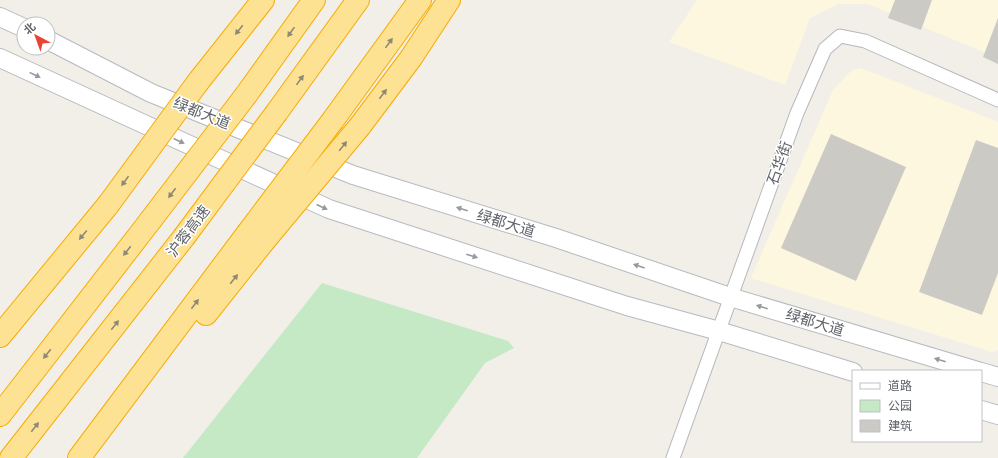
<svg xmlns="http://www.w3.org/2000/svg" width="998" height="458" font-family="'PT Sans Narrow','Noto Sans SC',sans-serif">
<rect width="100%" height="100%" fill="#f1efe8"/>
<!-- commercial -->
<g fill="#fef7e0">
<path d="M 697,0 L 998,0 L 998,58 L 868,4 L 839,4 L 810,18 L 785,85 L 669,42 Z"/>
<path d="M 861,68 L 998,122 L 998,350 L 992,352 L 751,278 L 833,90 L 852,70 Z"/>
</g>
<!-- green -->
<path fill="#c5e8c5" d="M 322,283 L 508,341 L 514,348 L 485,363 L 417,458 L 183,458 Z"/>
<!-- building -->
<g fill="#cccac5">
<path d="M 895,0 L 932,0 L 921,30 L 888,18 Z"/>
<path d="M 998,18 L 998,64 L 983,57 Z"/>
<path d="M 831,134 L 906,167 L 856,281 L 781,248 Z"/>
<path d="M 976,140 L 998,148 L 998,273 L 982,315 L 919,292 Z"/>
</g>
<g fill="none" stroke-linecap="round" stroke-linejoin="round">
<defs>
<path id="minor" d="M 673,458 L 797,113 L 825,49 L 840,36 L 865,41 L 998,100"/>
<g id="secondary">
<path d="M 0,17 L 24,28"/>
<path d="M 48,40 L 151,93 L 353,175 L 556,238 L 730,297 L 978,371"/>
<path d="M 0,58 L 329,209 L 627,306 L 719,331 L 853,372"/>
<path d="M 981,372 L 998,377"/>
<path d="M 981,410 L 998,415"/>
</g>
<g id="motorway">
<path d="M 198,82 L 263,0"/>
<path d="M 246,95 L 314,0"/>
<path d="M 277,112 L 358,0"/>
<path d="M 333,120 L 420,0"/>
<path d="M 360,126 L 411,58 L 449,0"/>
<path d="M 206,314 L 264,241"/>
<path d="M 0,336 L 108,205"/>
<path d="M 0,415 L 150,221"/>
<path d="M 11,458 L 184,237"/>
<path d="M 79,458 L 247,234"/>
</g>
</defs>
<!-- minor casing -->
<use href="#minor" stroke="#b5b8bc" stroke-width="15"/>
<!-- secondary casing -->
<use href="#secondary" stroke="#b6babf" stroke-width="20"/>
<!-- motorway casing -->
<use href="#motorway" stroke="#f9ab00" stroke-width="24"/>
<!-- minor -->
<use href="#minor" stroke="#fff" stroke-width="13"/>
<!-- secondary -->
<use href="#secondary" stroke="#fff" stroke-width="18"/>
<!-- motorway -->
<use href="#motorway" stroke="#fde293" stroke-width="22"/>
<defs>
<g id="motorway-bridge">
<path d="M 108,205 L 198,82"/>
<path d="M 150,221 L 246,95"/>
<path d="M 247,234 L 333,120"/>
<path d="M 184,237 L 277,112"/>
<path d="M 264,241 L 360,126"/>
</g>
</defs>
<!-- motorway-bridge casing -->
<use href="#motorway-bridge" stroke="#f9ab00" stroke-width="24" stroke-linecap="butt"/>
<!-- motorway-bridge -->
<use href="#motorway-bridge" stroke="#fde293" stroke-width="22"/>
</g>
<!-- one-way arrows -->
<defs><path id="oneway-solid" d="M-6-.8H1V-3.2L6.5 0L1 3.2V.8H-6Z"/></defs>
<g fill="#8e8975">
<use href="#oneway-solid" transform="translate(239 30) rotate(129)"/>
<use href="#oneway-solid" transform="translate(291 32) rotate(125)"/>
<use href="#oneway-solid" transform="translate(389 43) rotate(-54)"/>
<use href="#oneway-solid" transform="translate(300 80) rotate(-54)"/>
<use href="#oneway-solid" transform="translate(383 94) rotate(-53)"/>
<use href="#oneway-solid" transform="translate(343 146) rotate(-51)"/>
<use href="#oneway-solid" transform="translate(125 181) rotate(126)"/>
<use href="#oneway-solid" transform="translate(172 193) rotate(127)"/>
<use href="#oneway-solid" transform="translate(83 235) rotate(130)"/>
<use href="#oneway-solid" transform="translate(127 251) rotate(128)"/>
<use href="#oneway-solid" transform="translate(234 279) rotate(-51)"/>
<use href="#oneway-solid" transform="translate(195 304) rotate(-53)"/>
<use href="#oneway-solid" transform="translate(115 325) rotate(-52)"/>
<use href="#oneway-solid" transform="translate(47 354) rotate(128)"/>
<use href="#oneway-solid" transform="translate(35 427) rotate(-52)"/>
</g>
<g fill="#979a9d">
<use href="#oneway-solid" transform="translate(35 75) rotate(26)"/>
<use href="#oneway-solid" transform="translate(179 141) rotate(25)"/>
<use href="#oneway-solid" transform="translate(322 207) rotate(25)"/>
<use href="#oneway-solid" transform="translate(462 209) rotate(-163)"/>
<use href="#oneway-solid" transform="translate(472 256) rotate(18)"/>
<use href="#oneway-solid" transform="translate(639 266) rotate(-161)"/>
<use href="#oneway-solid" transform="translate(762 307) rotate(-163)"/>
<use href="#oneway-solid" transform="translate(940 360) rotate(-163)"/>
</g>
<g text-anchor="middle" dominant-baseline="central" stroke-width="3" stroke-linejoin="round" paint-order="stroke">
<!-- street labels -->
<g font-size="15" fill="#5f6368" stroke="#fff">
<text transform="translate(202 113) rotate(22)">绿都大道</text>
<text transform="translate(779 163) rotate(-70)">石华街</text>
<text transform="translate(506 223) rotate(17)">绿都大道</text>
<text transform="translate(188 231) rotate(-53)">沪蓉高速</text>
<text transform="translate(815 322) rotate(17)">绿都大道</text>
</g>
</g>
<!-- legend -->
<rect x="852" y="370" width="130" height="72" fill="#ffffff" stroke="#bfc1c3"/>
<rect x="860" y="383" width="20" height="6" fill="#ffffff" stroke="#bfc1c3"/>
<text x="888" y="390" font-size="12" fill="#5f6368">道路</text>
<rect x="860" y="400" width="20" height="12" fill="#c5e8c5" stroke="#bfc1c3"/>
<text x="888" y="410" font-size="12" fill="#5f6368">公园</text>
<rect x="860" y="420" width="20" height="12" fill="#cccac5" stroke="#bfc1c3"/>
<text x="888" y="430" font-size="12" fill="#5f6368">建筑</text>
<!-- north arrow -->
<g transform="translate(36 36) rotate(319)"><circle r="19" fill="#ffffff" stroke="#bfc1c3"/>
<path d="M0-3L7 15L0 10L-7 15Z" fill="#ea4335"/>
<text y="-6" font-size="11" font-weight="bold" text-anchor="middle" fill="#5f6368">北</text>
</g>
</svg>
